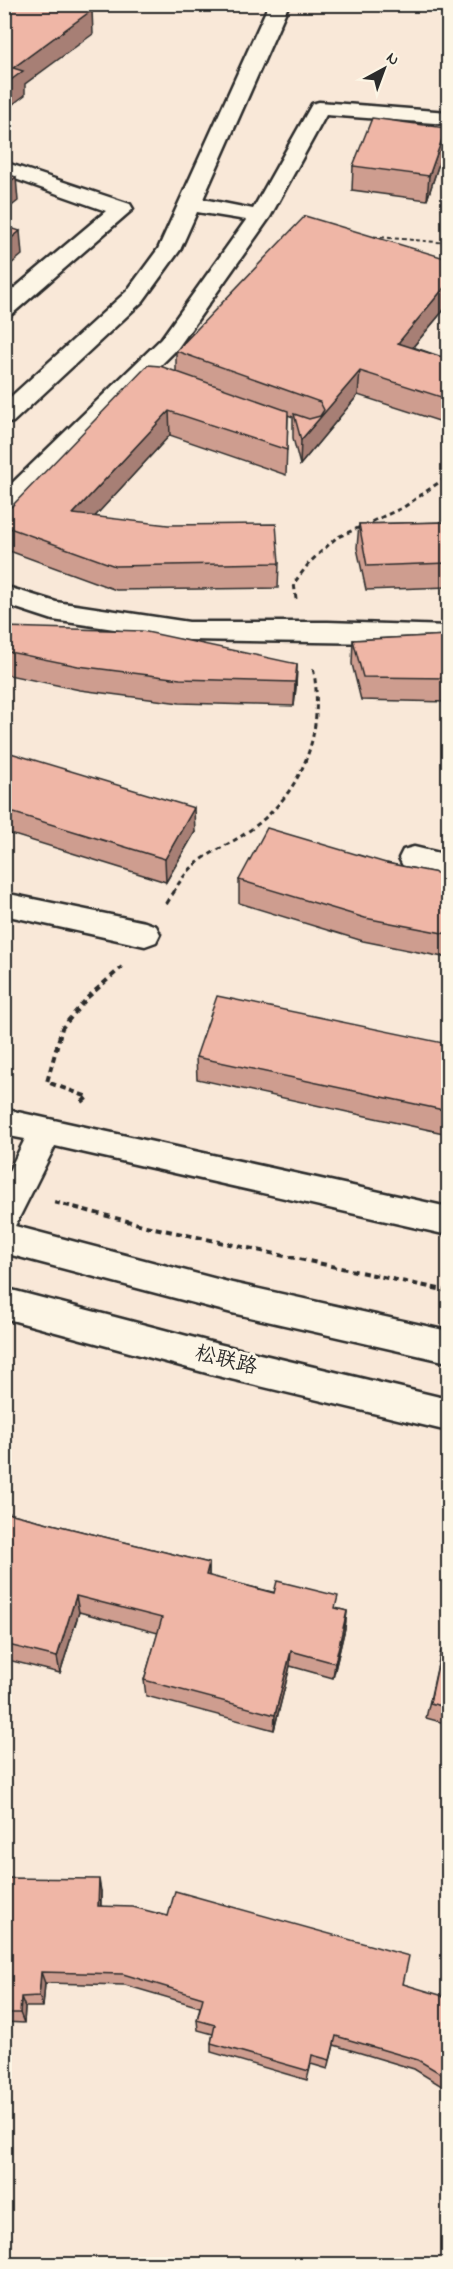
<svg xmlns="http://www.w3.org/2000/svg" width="453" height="2269" font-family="'Indie Flower','LXGW WenKai TC',sans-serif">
<rect width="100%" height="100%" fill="#f9e8d8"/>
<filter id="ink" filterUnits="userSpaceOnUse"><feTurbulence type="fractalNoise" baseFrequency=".0167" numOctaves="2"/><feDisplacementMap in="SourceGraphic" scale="12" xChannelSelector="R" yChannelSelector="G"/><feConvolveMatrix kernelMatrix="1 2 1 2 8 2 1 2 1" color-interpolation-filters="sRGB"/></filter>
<g filter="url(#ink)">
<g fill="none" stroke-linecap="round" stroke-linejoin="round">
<defs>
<g id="minor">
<path d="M 269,4 L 289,4 L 203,199 L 253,209 L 312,104 L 319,102 L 448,112 L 448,124 L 326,115 L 270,217 L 177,349 L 13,512 L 4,514 L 4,491 L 161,339 L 246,220 L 197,212 L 180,250 L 143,301 L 13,422 L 4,424 L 4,403 L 127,291 L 158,249 Z"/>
<path d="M 4,162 L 130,204 L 133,209 L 12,314 L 4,316 L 4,297 L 106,211 L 4,175 Z"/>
<path d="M 4,586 L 56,602 L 189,622 L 328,622 L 448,626 L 448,644 L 189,640 L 53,620 L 4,604 Z"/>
<path d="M 414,847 L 448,855 L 448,877 L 403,866 L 399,858 L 403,850 Z"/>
<path d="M 4,893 L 145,922 L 156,926 L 160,934 L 156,942 L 145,946 L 4,915 Z"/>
<path d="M 4,1109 L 448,1207 L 448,1235 L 55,1146 L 15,1226 L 232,1283 L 448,1331 L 448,1362 L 232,1313 L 4,1253 L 4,1181 L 25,1139 L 4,1135 Z"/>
<path d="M 4,1288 L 214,1343 L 448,1399 L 448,1431 L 214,1375 L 4,1318 Z"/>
</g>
</defs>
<!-- minor casing -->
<use href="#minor" stroke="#2b2b2b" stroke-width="5"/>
<!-- path-far2 -->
<path stroke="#2b2b2b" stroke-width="2" stroke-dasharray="4 3" stroke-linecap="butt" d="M 367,236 L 448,243"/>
<!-- path-far1 -->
<g stroke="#2b2b2b" stroke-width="3" stroke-dasharray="5 4" stroke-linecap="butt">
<path d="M 296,599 L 294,583 L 310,562 L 336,538 L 404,507 L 448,476"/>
<path d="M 173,893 C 192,858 212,855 243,835 C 302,796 326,735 313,667"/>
</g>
<!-- path -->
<g stroke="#2b2b2b" stroke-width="4" stroke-dasharray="6 4.5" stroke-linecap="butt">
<path d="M 166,904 L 174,891"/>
<path d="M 82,1102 L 88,1097 L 47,1082 L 62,1028 L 88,997 L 122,967"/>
<path d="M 54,1202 L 150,1227 L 448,1291"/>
</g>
<!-- minor -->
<use href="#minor" fill="#fcf5e5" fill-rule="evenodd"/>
</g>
<!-- wall -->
<g fill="#ce9d8f" stroke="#2b2b2b" stroke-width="1.5">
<path d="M 443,151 L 427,200 L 352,190 L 353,166 Z"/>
<path d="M 448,259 L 448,305 L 413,347 L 448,359 L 442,422 L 358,395 L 300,465 L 293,438 L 293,417 L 288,415 L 286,475 L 170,435 L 95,516 L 279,563 L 278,588 L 116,590 L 4,549 L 4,506 L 11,507 L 176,372 L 176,351 Z"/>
<path d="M 448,522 L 448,587 L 366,590 L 357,548 L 359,524 Z"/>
<path d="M 4,627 L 297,664 L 296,687 L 294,706 L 180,703 L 80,690 L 4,674 Z"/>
<path d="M 448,635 L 448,702 L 361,700 L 352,664 L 353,640 Z"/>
<path d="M 4,751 L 195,832 L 166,882 L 4,832 Z"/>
<path d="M 386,863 L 448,875 L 448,958 L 363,941 L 239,903 L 239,880 Z"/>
<path d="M 448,1044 L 448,1134 L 197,1079 L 196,1057 Z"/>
<path d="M 4,1512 L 209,1563 L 209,1576 L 347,1611 L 345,1628 L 333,1678 L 290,1666 L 274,1730 L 146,1696 L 144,1680 L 158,1633 L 79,1612 L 60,1673 L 4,1659 Z"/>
<path d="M 441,1651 L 448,1653 L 448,1724 L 426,1718 Z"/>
<path d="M 4,1878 L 101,1891 L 101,1906 L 403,1984 L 448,2000 L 448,2090 L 414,2069 L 334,2045 L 328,2069 L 311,2064 L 307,2080 L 211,2052 L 211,2043 L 213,2034 L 198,2030 L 197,2020 L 200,2007 L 125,1985 L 45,1983 L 43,2007 L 25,2007 L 24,2023 L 4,2022 Z"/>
</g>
<!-- shaded-wall -->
<g fill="#a77f74" stroke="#2b2b2b" stroke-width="1.5">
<path d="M 92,10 L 93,34 L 25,84 L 25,95 L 4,111 L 4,85 L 13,68 Z"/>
<path d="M 446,128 L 443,151 L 427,200 L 429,176 Z"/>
<path d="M 16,177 L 18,201 L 4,212 L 4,186 Z"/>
<path d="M 20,231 L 22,255 L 4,270 L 4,244 Z"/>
<path d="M 448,283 L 448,305 L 396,367 L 398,343 Z"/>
<path d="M 360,371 L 358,395 L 300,465 L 301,440 Z"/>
<path d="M 448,393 L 448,414 L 442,422 L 444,398 Z"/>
<path d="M 169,411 L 170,435 L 75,538 L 73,514 Z"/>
<path d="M 297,664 L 296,687 L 294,706 L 295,682 Z"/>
<path d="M 194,808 L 195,832 L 166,882 L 165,859 Z"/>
<path d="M 209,1563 L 209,1580 L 206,1575 Z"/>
<path d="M 76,1596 L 79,1612 L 60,1673 L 57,1657 Z"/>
<path d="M 347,1611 L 345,1628 L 333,1678 L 335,1663 Z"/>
<path d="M 291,1651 L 290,1666 L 274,1730 L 275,1715 Z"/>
<path d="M 99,1879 L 101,1891 L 100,1918 L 98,1906 Z"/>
<path d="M 41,1972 L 45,1983 L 43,2007 L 39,1996 Z"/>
<path d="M 21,1997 L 25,2007 L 24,2023 L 20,2013 Z"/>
</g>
<!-- building -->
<g fill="#efb6a6" stroke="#2b2b2b" stroke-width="1.5">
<path d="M 4,4 L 77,4 L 92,10 L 13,68 L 23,71 L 4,85 Z"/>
<path d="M 372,118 L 446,128 L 429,176 L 353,166 Z"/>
<path d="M 4,173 L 16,177 L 4,186 Z"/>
<path d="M 305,216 L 448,259 L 448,283 L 398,343 L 448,359 L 448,393 L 444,398 L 360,371 L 301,440 L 294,414 L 309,419 L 320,416 L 324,410 L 320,402 L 176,351 Z"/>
<path d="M 4,226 L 20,231 L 4,244 Z"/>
<path d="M 148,365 L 160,366 L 288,411 L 287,450 L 169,411 L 73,514 L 168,525 L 276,524 L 279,563 L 115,566 L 4,526 L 4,506 L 11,507 Z"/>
<path d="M 448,522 L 448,563 L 367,566 L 359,524 Z"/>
<path d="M 4,627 L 142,631 L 297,664 L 295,682 L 180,679 L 78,666 L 4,651 Z"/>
<path d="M 448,635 L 448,678 L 363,677 L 353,640 Z"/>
<path d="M 4,751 L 194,808 L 165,859 L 4,810 Z"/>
<path d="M 267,828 L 386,863 L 448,875 L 448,934 L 365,918 L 239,880 Z"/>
<path d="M 217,996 L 448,1044 L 448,1111 L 196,1057 Z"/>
<path d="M 4,1512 L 209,1563 L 206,1575 L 274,1593 L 277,1581 L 338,1596 L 335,1608 L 347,1611 L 335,1663 L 291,1651 L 275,1715 L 144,1680 L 162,1618 L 76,1596 L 57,1657 L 4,1644 Z"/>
<path d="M 441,1651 L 448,1653 L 448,1708 L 430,1703 Z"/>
<path d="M 4,1878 L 99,1879 L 98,1906 L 133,1907 L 168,1916 L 175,1891 L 409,1956 L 403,1984 L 440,1995 L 448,2000 L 448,2078 L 418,2060 L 336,2036 L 330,2060 L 312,2055 L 309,2071 L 211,2043 L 215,2025 L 197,2020 L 203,1998 L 123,1974 L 41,1972 L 39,1996 L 21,1997 L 20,2013 L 4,2013 Z"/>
</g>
</g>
<g text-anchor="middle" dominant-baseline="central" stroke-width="6" stroke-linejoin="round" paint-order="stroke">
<!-- street labels -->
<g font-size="21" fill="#2b2b2b" stroke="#fcf5e5">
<text transform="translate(226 1361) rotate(14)">松联路</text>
</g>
</g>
<!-- margin -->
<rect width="453" height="2269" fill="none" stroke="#fcf5e5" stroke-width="24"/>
<rect x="12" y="12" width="429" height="2245" fill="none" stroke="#2b2b2b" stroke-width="2" filter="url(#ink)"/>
<!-- north arrow -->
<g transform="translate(384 69) rotate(41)" stroke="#fcf5e5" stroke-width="4.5" paint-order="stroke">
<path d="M0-4.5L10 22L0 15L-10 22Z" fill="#2b2b2b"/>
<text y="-9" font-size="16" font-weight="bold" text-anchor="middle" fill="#2b2b2b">N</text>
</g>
</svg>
